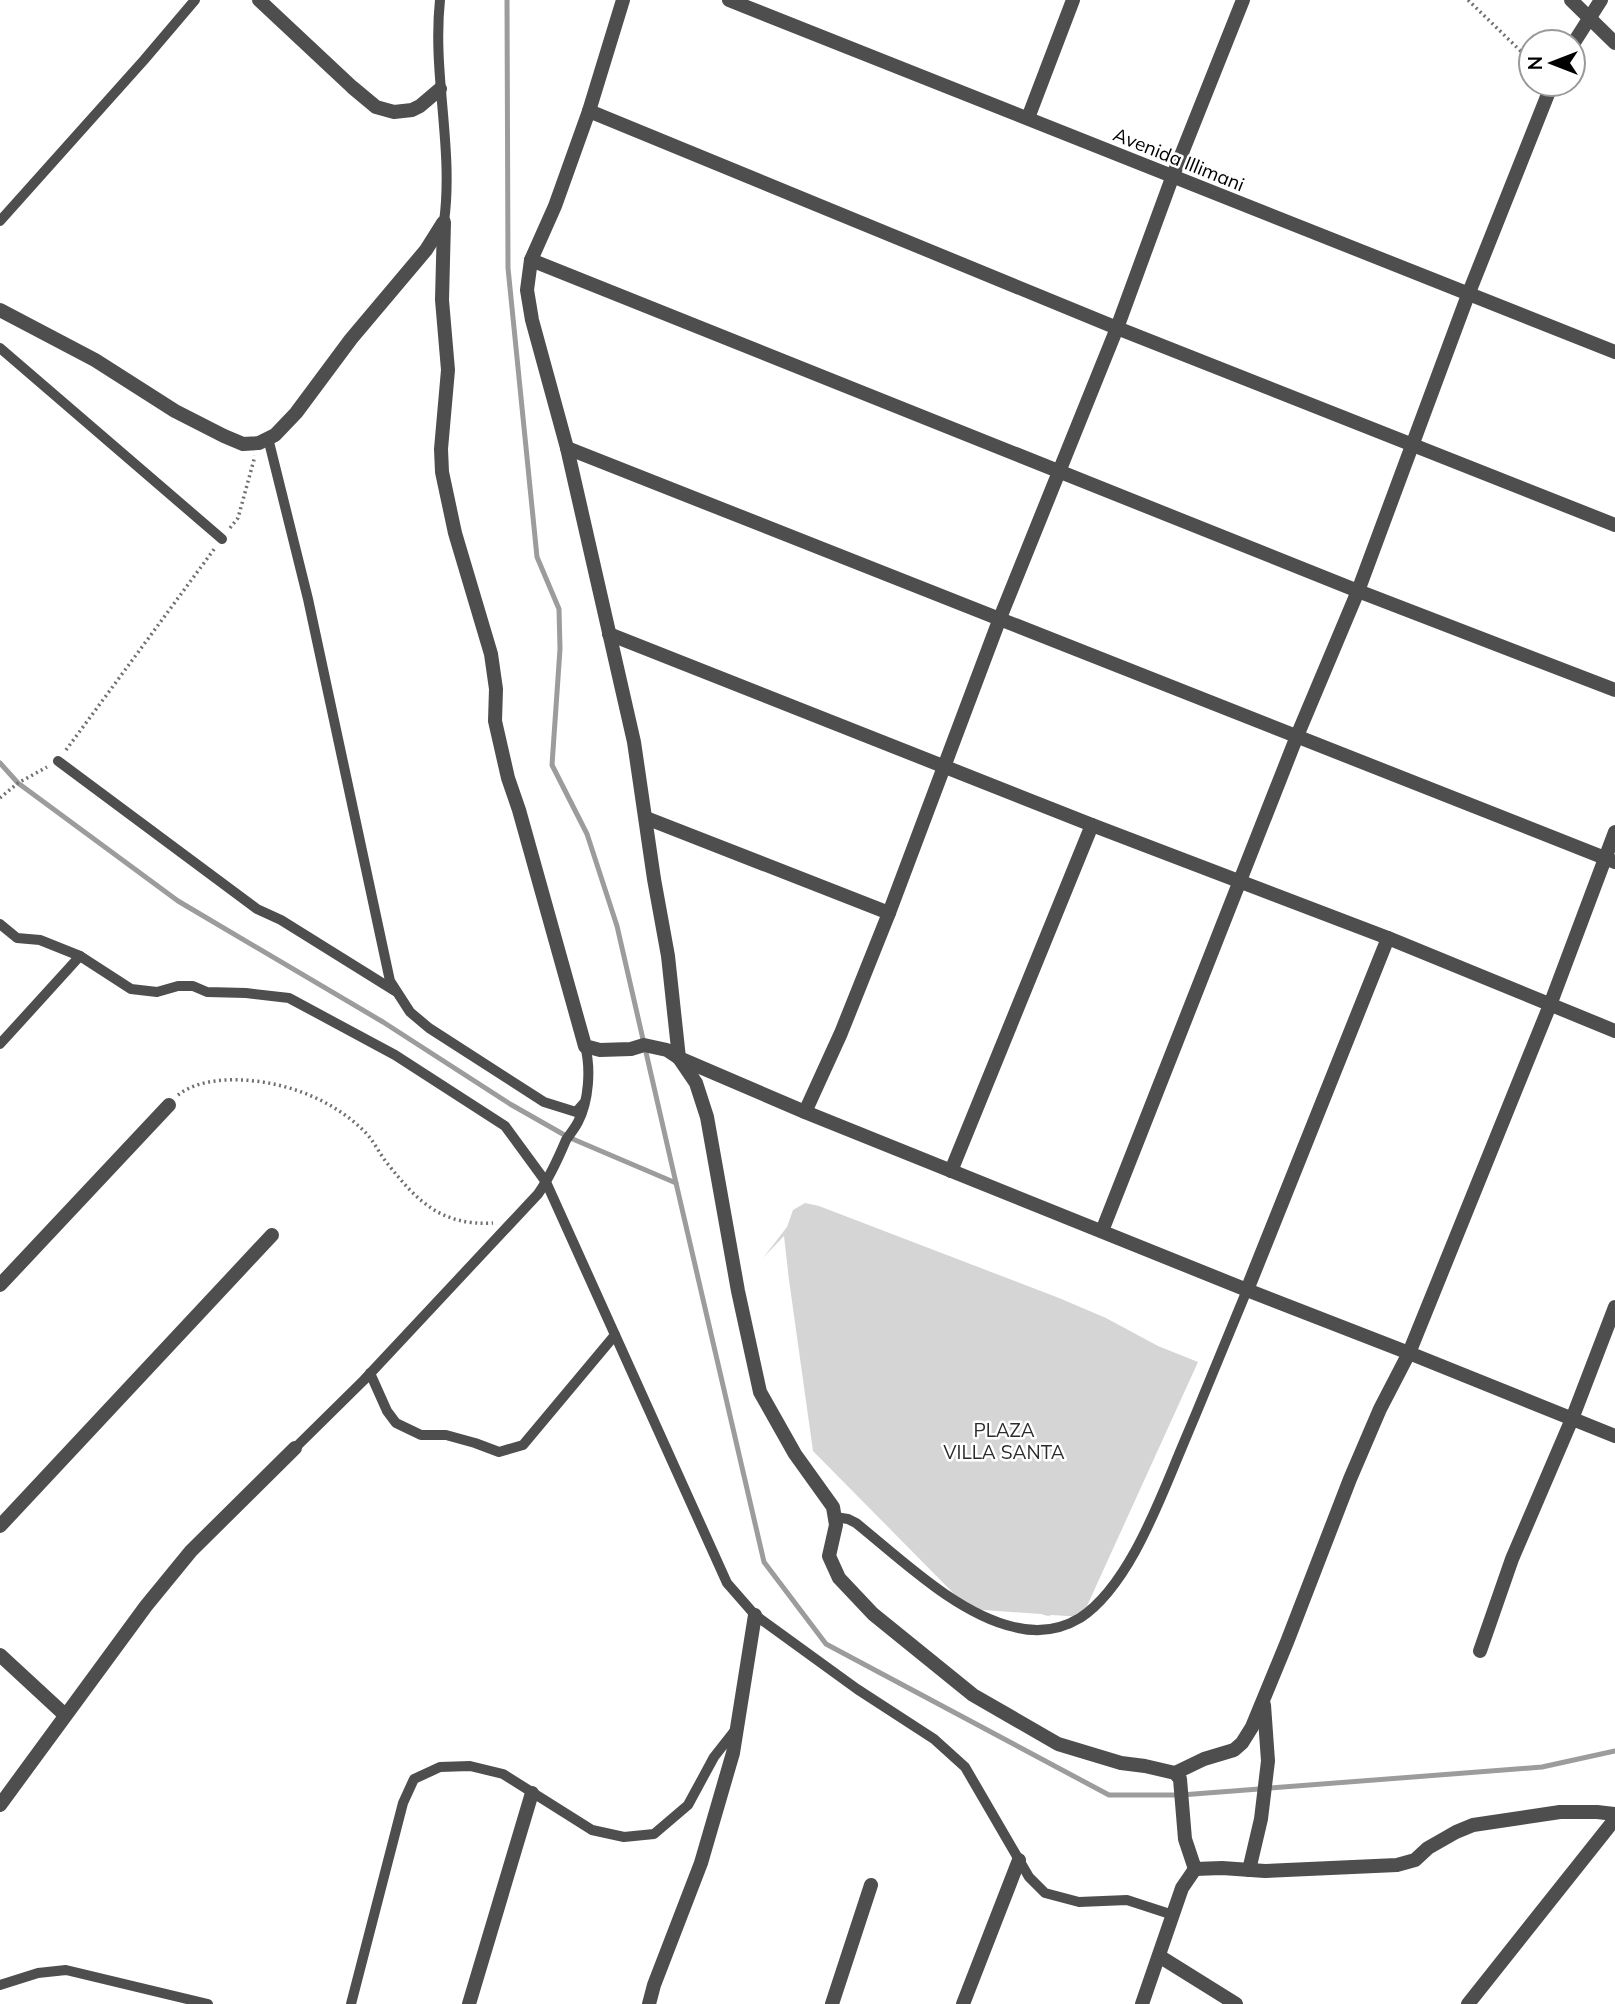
<svg xmlns="http://www.w3.org/2000/svg" width="1615" height="2004" font-family="Mulish,sans-serif">
<rect width="100%" height="100%" fill="#fff"/>
<!-- green -->
<path fill="#d5d5d5" d="M 805,1203 L 819,1206 L 1059,1298 L 1106,1318 L 1158,1346 L 1198,1362 L 1082,1617 L 1052,1615 L 1048,1616 L 1041,1614 L 969,1609 L 813,1451 L 789,1280 L 784,1236 L 763,1258 L 787,1227 L 793,1210 Z"/>
<g fill="none" stroke-linecap="round" stroke-linejoin="round">
<!-- stream -->
<g stroke="#9c9c9c" stroke-width="5">
<path d="M 507,0 L 508,268 L 537,557 L 559,609 L 560,649 L 552,765 L 587,834 L 617,926 L 676,1183"/>
<path d="M 0,763 L 18,783 L 178,901 L 383,1022 L 510,1104 L 568,1137 L 676,1183 L 764,1562 L 826,1644 L 1109,1795 L 1181,1795 L 1542,1767 L 1615,1751"/>
</g>
<!-- path -->
<g stroke="#707070" stroke-width="3.5" stroke-dasharray="2 3.5" stroke-linecap="butt">
<path d="M 1468,0 L 1531,61"/>
<path d="M 230,528 L 238,518 L 255,456"/>
<path d="M 66,750 L 215,548"/>
<path d="M 0,798 L 18,783 L 47,767"/>
<path d="M 178,1095 C 196,1081 222,1079 244,1080 C 289,1083 333,1100 365,1132 C 374,1141 379,1153 387,1163 C 417,1201 441,1226 493,1223"/>
</g>
<!-- service -->
<g stroke="#4e4e4e" stroke-width="10">
<path d="M 440,0 C 432,74 454,148 444,222"/>
<path d="M 0,221 L 144,60 L 195,0"/>
<path d="M 0,348 L 222,539"/>
<path d="M 268,438 L 308,599 L 390,981 L 410,1012 L 429,1028 L 544,1102 L 576,1112 L 584,1103"/>
<path d="M 58,761 L 257,909 L 281,920 L 395,991"/>
<path d="M 0,924 L 17,938 L 40,940 L 80,956 L 131,989 L 157,992 L 178,986 L 193,986 L 207,992 L 246,993 L 289,998 L 395,1055 L 505,1126 L 546,1182 L 727,1583 L 755,1615 L 857,1689 L 934,1739 L 965,1767 L 1029,1877 L 1045,1893 L 1079,1902 L 1127,1900 L 1173,1915"/>
<path d="M 0,1044 L 80,956"/>
<path d="M 370,1373 L 387,1411 L 396,1423 L 421,1435 L 446,1435 L 475,1443 L 499,1452 L 523,1445 L 615,1335"/>
<path d="M 295,1448 L 364,1380 L 538,1194 C 550,1177 558,1159 566,1140 C 570,1134 575,1128 578,1122 C 589,1101 591,1068 585,1046"/>
<path d="M 835,1517 L 848,1519 L 856,1523 C 901,1559 957,1614 1014,1627 C 1037,1633 1060,1630 1080,1618 C 1129,1586 1160,1499 1182,1447 C 1204,1395 1225,1343 1247,1290"/>
<path d="M 0,1985 L 38,1973 L 66,1970 L 208,2004"/>
<path d="M 351,2004 L 403,1803 L 414,1779 L 440,1767 L 470,1766 L 503,1774 L 592,1830 L 624,1837 L 654,1834 L 688,1805 L 714,1757 L 736,1729"/>
</g>
<!-- minor -->
<g stroke="#4e4e4e" stroke-width="14">
<path d="M 259,0 L 352,87 L 376,107 L 394,112 L 412,110 L 420,106 L 440,89"/>
<path d="M 623,0 L 589,111 L 555,206 L 531,260 L 527,290 L 532,320 L 567,448 L 634,742 L 654,879 L 668,956 L 679,1058 L 696,1083 L 707,1117 L 738,1291 L 760,1392 L 795,1454 L 833,1507 L 836,1525 L 829,1556 L 839,1578 L 873,1614 L 973,1695 L 1058,1744 L 1121,1763 L 1145,1766 L 1175,1773 L 1180,1779 L 1185,1839 L 1195,1869 L 1222,1868 L 1265,1871 L 1397,1865 L 1415,1860 L 1428,1848 L 1456,1832 L 1473,1825 L 1560,1812 L 1597,1812 L 1615,1814"/>
<path d="M 729,0 L 1615,352"/>
<path d="M 1571,0 L 1615,43"/>
<path d="M 1573,44 L 1601,0"/>
<path d="M 589,111 L 1117,328 L 1615,525"/>
<path d="M 1028,118 L 1073,0"/>
<path d="M 444,222 L 442,300 L 448,370 L 441,449 L 442,472 L 455,533 L 491,654 L 496,689 L 495,721 L 508,778 L 519,810 L 585,1046 L 600,1050 L 631,1049 L 644,1045 L 667,1050 L 679,1058 L 805,1112 L 1247,1290 L 1409,1353 L 1615,1436"/>
<path d="M 531,260 L 1358,591 L 1615,690"/>
<path d="M 0,310 L 95,360 L 175,411 L 224,436 L 243,444 L 259,443 L 275,435 L 296,413 L 351,339 L 426,250 L 443,223"/>
<path d="M 567,448 L 1615,862"/>
<path d="M 609,634 L 1092,825 L 1388,938 L 1615,1031"/>
<path d="M 646,818 L 889,913"/>
<path d="M 805,1112 L 841,1033 L 889,913 L 1000,618 L 1117,328 L 1172,178 L 1243,0"/>
<path d="M 951,1171 L 1092,825"/>
<path d="M 1102,1231 L 1297,736 L 1358,591 L 1468,295 L 1552,84"/>
<path d="M 0,1285 L 169,1105"/>
<path d="M 1247,1290 L 1388,938"/>
<path d="M 0,1526 L 272,1235"/>
<path d="M 1480,1651 L 1512,1559 L 1572,1419 L 1615,1307"/>
<path d="M 0,1655 L 65,1715"/>
<path d="M 1175,1773 L 1204,1759 L 1234,1750 L 1242,1743 L 1252,1727 L 1287,1642 L 1350,1479 L 1380,1409 L 1409,1353 L 1550,1005 L 1615,832"/>
<path d="M 0,1805 L 146,1606 L 191,1551 L 295,1448"/>
<path d="M 1249,1870 L 1261,1819 L 1268,1761 L 1264,1705"/>
<path d="M 1159,1956 L 1236,2004"/>
<path d="M 469,2004 L 532,1793"/>
<path d="M 649,2004 L 654,1985 L 701,1863 L 733,1753 L 755,1615"/>
<path d="M 832,2004 L 871,1885"/>
<path d="M 963,2004 L 1019,1860"/>
<path d="M 1142,2004 L 1182,1888 L 1195,1869"/>
<path d="M 1468,2004 L 1615,1819"/>
</g>
</g>
<g text-anchor="middle" dominant-baseline="central" stroke-width="5" stroke-linejoin="round" paint-order="stroke">
<!-- street labels -->
<g font-size="19" fill="#000" stroke="#fff">
<text transform="translate(1179 159) rotate(22)">Avenida Illimani</text>
</g>
<!-- park labels -->
<g font-size="19" fill="#2c2c2c" stroke="#fff">
<text x="1004" y="1430">PLAZA<tspan x="1004" dy="22">VILLA SANTA</tspan></text>
</g>
</g>
<!-- north arrow -->
<g transform="translate(1552 63) rotate(270)"><circle r="33" fill="#ffffff" stroke="#999999" stroke-width="2"/>
<path d="M0-5L12 26L0 18L-12 26Z" fill="#000000"/>
<text y="-10" font-size="19" font-weight="bold" text-anchor="middle" fill="#000000">N</text>
</g>
</svg>
